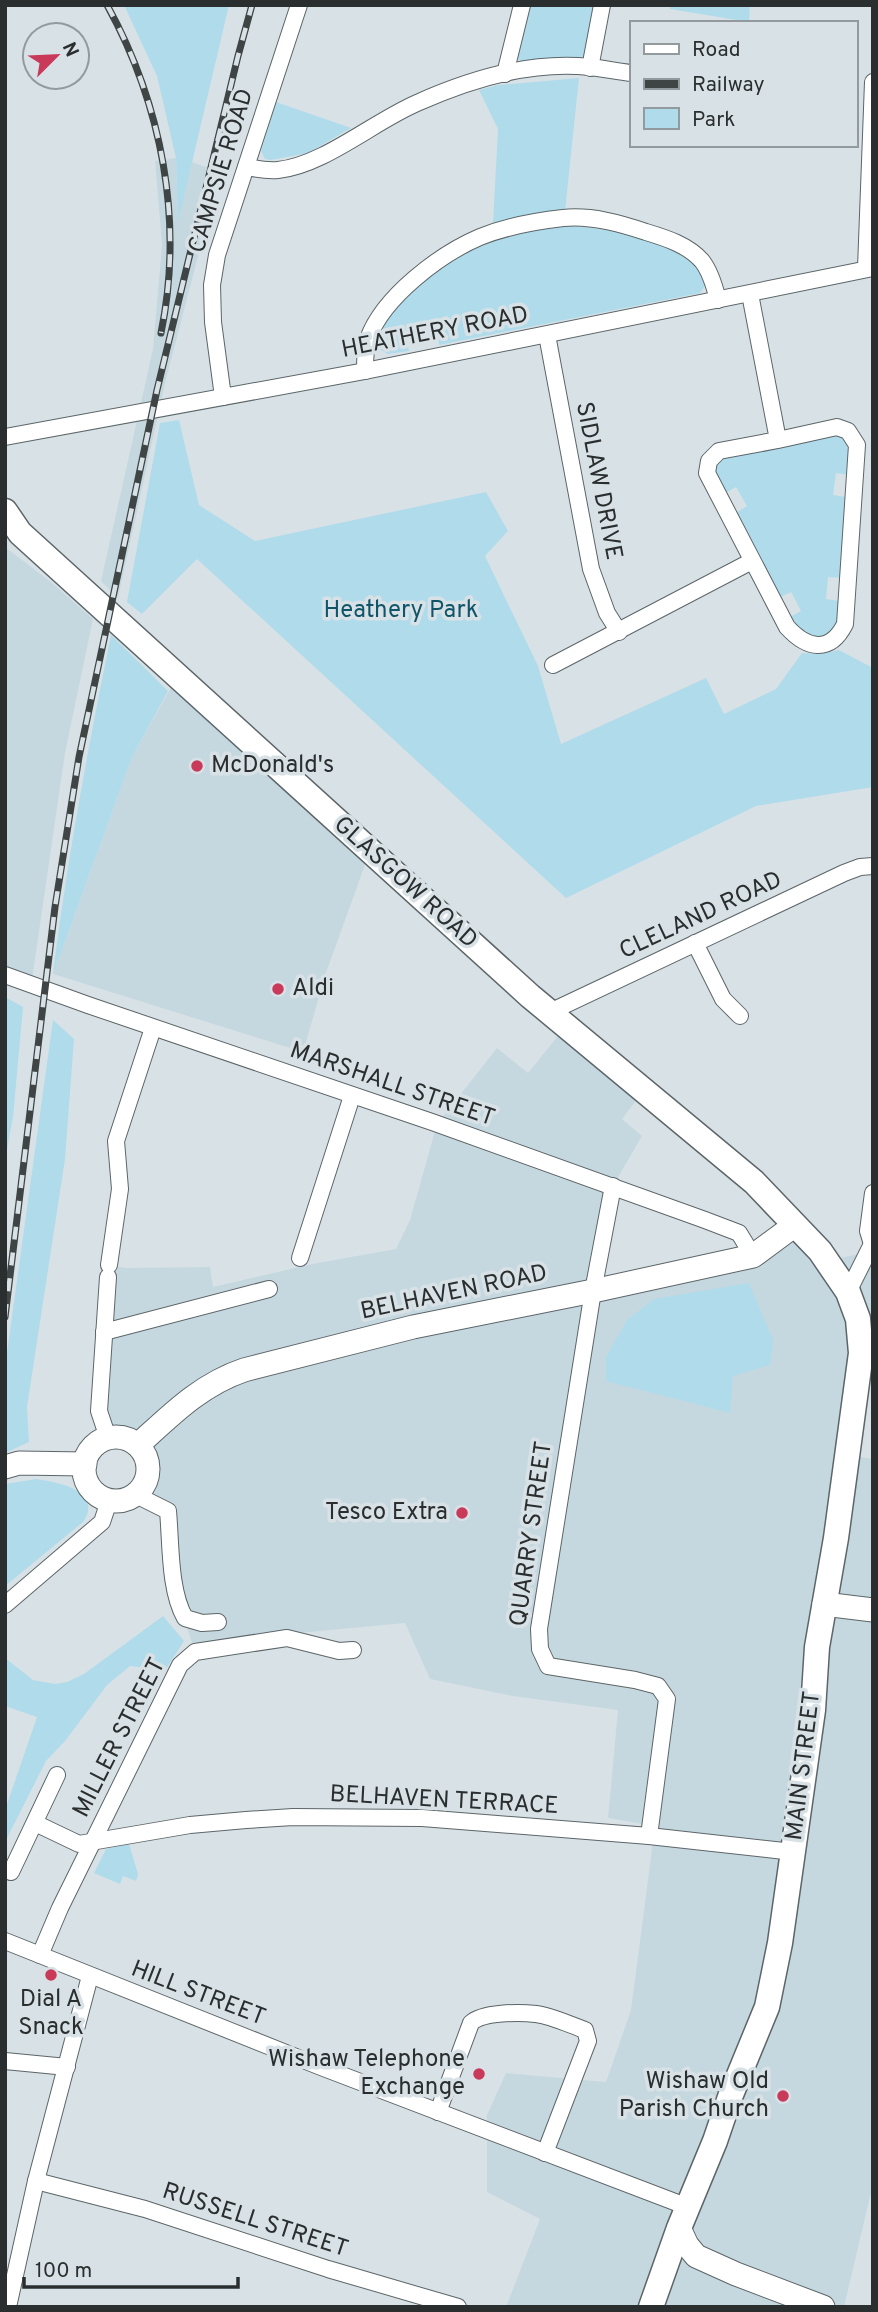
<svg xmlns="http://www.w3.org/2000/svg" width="878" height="2312" font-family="Overpass,sans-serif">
<rect width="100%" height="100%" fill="#d8e2e6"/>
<!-- built -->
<g fill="#c6d8df">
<path d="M 176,158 L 178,218 L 192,162 L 220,172 L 165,383 L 118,598 L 101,581 L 153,349 L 162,245 L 155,161 Z"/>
<path d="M 5,547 L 51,582 L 93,619 L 65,753 L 32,980 L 5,970 Z"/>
<path d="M 178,675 L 370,851 L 327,970 L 303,1052 L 53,974 L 132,757 Z"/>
<path d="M 566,1026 L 645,1089 L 622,1119 L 642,1136 L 613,1186 L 594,1291 L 753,1256 L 795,1225 L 830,1265 L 840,1258 L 873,1251 L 873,1315 L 858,1319 L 847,1455 L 873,1459 L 873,2184 L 844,2307 L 506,2307 L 540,2219 L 487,2192 L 487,2115 L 506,2073 L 606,2082 L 631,2010 L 655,1826 L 608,1818 L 618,1710 L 513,1696 L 430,1679 L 405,1623 L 192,1643 L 176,1592 L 168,1511 L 142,1489 L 148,1475 L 147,1459 L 143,1451 L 133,1441 L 114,1437 L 99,1411 L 109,1265 L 126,1268 L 210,1267 L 213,1287 L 312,1264 L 396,1249 L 410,1220 L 437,1124 L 497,1048 L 528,1073 Z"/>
</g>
<!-- green -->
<g fill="#b0dbeb">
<path d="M 124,5 L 229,5 L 178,222 L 176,158 L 157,76 Z"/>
<path d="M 528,5 L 597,5 L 586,54 L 579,60 L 522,62 L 516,57 Z"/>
<path d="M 670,5 L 750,5 L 749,22 L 670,9 Z"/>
<path d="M 579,78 L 565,211 L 493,223 L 498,129 L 479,90 L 498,85 Z"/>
<path d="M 276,102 L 351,128 L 308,153 L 271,160 L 265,159 L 261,151 Z"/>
<path d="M 562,225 C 606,229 687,236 707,283 L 700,293 L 439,345 L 437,333 L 407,339 L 409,351 L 388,354 L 377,348 C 376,336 386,319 394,310 C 439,254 493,236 562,225 Z"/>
<path d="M 179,420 L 199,505 L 255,541 L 486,492 L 508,531 L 485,556 L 538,666 L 561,744 L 706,678 L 724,714 L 776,689 L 802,653 L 820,654 L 839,650 L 873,668 L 873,787 L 756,806 L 566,898 L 197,559 L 142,614 L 127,602 L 160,423 Z"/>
<path d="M 838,434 C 852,444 849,460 849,475 L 836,473 L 833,495 L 846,497 L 841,578 L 828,577 L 826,599 L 839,601 L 839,619 L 829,637 L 810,641 L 788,618 L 801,611 L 791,592 L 778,598 L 734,514 L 747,506 L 736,487 L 724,494 L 711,468 L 718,460 L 730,454 Z"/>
<path d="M 111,635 L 168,691 L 132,757 L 53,974 C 67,860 88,748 111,635 Z"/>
<path d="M 5,997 L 23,1007 L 13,1117 L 5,1160 Z"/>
<path d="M 53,1020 L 74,1039 L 65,1159 L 27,1407 L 29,1442 L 5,1453 L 5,1367 Z"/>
<path d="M 749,1283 L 773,1340 L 770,1365 L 733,1376 L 730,1413 L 606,1381 L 606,1357 L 627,1320 L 654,1299 Z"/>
<path d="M 36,1479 C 58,1482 104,1491 83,1522 L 5,1586 L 5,1484 Z"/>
<path d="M 163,1616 L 184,1641 L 165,1670 L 130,1666 L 107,1685 L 65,1741 L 46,1761 L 5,1842 L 5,1810 L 37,1717 L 5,1706 L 5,1658 L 33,1680 L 55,1684 L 67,1682 L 84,1674 Z"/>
<path d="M 129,1844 L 138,1874 L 136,1881 L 123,1876 L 120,1884 L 94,1873 L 106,1849 Z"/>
</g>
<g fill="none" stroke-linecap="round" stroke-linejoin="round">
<defs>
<g id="street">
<path d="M 590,68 L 602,5"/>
<path d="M 505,74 L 522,5"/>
<path d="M 246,167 C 256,169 267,171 278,170 C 324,165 373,122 417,103 C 466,81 523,63 578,66 C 596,67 614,71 631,73"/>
<path d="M 866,268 L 873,82"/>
<path d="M 750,294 L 778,440 L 719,451 L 709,461 L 707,473 L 787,627 C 807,649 830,654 845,624 L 857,445 L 848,431 L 837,427 L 778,440"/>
<path d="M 547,335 L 591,569 L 607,613 L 619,632"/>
<path d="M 365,371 C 365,361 365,349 368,339 C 383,297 440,254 480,237 C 505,227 536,221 563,218 C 591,215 620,223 646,232 C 666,238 688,245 702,261 C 710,271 715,288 718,300"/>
<path d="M 223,397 L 213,322 L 212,285 L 217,255 L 299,5"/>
<path d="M 5,437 L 365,371 L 873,268"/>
<path d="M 553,665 L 752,561"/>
<path d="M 695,943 L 723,999 L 740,1016"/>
<path d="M 5,975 L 88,1005 L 432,1122 L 705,1220 L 739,1233 L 753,1256"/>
<path d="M 550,1012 L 844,873 L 860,867 L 873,866"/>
<path d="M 613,1186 L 593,1291 L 539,1629 L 540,1649 L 548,1666 L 635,1680 L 658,1686 L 667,1699 L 649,1836"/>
<path d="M 872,1244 L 868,1231 L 873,1193"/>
<path d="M 300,1258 L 352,1096"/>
<path d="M 109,1265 L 120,1189 L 116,1141 L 153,1028"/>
<path d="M 848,1292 L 872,1244"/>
<path d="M 104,1332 L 269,1289"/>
<path d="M 108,1438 L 99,1411 L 108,1277"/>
<path d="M 136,1495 L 168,1511 C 171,1543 169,1590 185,1618 L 202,1623 L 218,1622"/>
<path d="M 5,1605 L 102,1522 L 109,1501"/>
<path d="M 35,1823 L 79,1844 L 190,1825 L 246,1820 L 293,1817 L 422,1818 L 649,1836 L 793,1852"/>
<path d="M 11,1872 L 57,1775"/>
<path d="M 5,1941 L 321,2067 L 688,2207"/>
<path d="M 40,1955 L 60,1908 L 180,1665 L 195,1652 L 287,1638 L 339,1651 L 353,1650"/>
<path d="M 5,2061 L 67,2067"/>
<path d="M 438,2112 L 471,2023 C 482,2012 520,2012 536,2014 C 552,2016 570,2025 585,2030 L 588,2041 L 545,2153"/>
<path d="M 36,2181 L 145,2209 L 328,2269 L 458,2307"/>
<path d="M 8,2307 L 36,2181 L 90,1976"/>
</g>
<g id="secondary">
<circle cx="116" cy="1469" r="32"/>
<path d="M 138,1445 C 171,1415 200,1385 244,1370 L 413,1327 L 593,1291 L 753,1256 L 795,1225"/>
<path d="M 5,1467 L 19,1463 L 85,1464"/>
<path d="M 824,1604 L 873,1610"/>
<path d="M 679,2228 L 687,2245 L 696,2256 L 736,2274 L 823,2307"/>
</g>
<path id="primary" d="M 5,511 L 20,533 L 530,996 L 754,1182 L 820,1251 L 848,1292 L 858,1319 L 861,1353 L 836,1538 L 817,1647 L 813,1710 L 780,1943 L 767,2007 L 730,2097 L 715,2141 L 679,2228 L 651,2307"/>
</defs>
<!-- street casing -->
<use href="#street" stroke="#5c6568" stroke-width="18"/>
<!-- secondary casing -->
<use href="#secondary" stroke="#5c6568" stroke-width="25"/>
<!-- primary casing -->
<use href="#primary" stroke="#5c6568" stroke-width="27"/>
<!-- street -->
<use href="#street" stroke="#fff" stroke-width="16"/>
<!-- secondary -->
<use href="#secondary" stroke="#fff" stroke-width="23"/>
<!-- primary -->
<use href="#primary" stroke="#fff" stroke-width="24"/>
<defs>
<g id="rail">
<path d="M 107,5 C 162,105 184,221 161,333"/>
<path d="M 5,1317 L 55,907 L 79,757 L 157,390 L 238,56 L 252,5"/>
</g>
</defs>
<!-- rail casing -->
<use href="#rail" stroke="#3f4445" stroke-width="7"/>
<!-- rail -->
<use href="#rail" stroke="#d8e2e6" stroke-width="4.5" stroke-dasharray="13" stroke-linecap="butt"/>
</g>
<!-- markers -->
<g fill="#c93959" stroke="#d8e2e6" stroke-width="2.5">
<circle cx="197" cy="766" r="7"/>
<circle cx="278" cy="989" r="7"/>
<circle cx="462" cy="1513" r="7"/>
<circle cx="51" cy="1975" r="7"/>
<circle cx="479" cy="2074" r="7"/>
<circle cx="783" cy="2096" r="7"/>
</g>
<g text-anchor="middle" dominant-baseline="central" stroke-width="7" stroke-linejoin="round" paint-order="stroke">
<!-- street labels -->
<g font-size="24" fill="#2a2e2f" stroke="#d8e2e6">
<text transform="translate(222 171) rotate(-73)">CAMPSIE ROAD</text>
<text transform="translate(435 333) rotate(-11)">HEATHERY ROAD</text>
<text transform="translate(598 481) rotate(79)">SIDLAW DRIVE</text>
<text transform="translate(405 883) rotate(42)">GLASGOW ROAD</text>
<text transform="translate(701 916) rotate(-25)">CLELAND ROAD</text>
<text transform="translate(392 1085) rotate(19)">MARSHALL STREET</text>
<text transform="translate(454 1293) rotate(-12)">BELHAVEN ROAD</text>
<text transform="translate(532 1534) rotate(-82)">QUARRY STREET</text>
<text transform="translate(120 1738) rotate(-63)">MILLER STREET</text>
<text transform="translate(804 1766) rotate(-83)">MAIN STREET</text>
<text transform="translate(444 1801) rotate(3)">BELHAVEN TERRACE</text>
<text transform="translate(198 1994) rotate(21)">HILL STREET</text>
<text transform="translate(255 2221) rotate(18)">RUSSELL STREET</text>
</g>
<!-- park labels -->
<g font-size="24" fill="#0f5569" stroke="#d8e2e6">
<text x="401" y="611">Heathery Park</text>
</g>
<!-- poi labels -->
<g font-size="24" fill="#2a2e2f" stroke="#d8e2e6" text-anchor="end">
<text x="211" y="766" text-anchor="start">McDonald's</text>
<text x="292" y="989" text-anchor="start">Aldi</text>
<text x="448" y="1513">Tesco Extra</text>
<text x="51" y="2000" text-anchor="middle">Dial A<tspan x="51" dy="28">Snack</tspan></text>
<text x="465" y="2060">Wishaw Telephone<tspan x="465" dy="28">Exchange</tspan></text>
<text x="769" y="2082">Wishaw Old<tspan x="769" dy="28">Parish Church</tspan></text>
</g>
</g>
<!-- border -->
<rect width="878" height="2312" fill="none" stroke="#2a2e2f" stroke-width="14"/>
<!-- legend -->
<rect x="630" y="21" width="228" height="126" fill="#d8e2e6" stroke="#929a9d" stroke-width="2"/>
<rect x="644" y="44" width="35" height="10" fill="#ffffff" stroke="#929a9d" stroke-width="2"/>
<text x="692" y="56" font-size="21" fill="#2a2e2f">Road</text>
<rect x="644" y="79" width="35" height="10" fill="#3f4445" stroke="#929a9d" stroke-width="2"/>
<text x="692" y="91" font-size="21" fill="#2a2e2f">Railway</text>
<rect x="644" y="108" width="35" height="21" fill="#b0dbeb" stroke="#929a9d" stroke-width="2"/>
<text x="692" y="126" font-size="21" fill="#2a2e2f">Park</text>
<!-- north arrow -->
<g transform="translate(56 56) rotate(66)"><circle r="33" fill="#d8e2e6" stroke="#929a9d" stroke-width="2"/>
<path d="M0-5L12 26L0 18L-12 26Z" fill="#c93959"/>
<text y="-10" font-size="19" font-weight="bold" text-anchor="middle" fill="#2a2e2f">N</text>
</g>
<!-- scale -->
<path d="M24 2277v10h214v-10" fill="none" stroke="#2a2e2f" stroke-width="3.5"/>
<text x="35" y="2277" font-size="21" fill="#2a2e2f" stroke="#d8e2e6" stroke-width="5" paint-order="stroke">100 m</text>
</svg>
